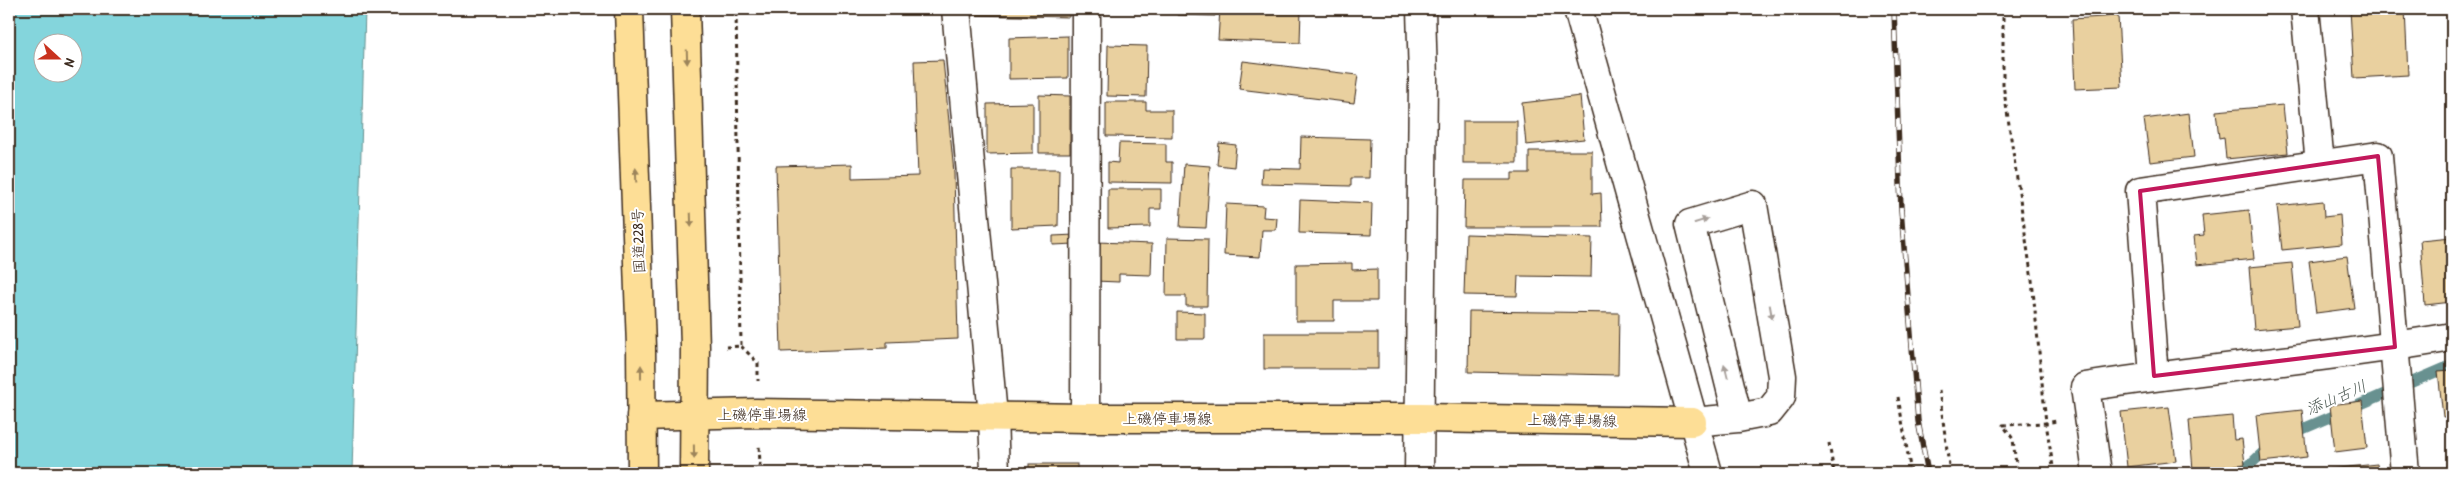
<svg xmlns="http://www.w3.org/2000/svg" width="2461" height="482" font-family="'Patrick Hand','Klee One',sans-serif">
<rect width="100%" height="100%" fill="#fff"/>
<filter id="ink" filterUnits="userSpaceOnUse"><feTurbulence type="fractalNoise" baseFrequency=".02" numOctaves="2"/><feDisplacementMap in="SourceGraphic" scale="10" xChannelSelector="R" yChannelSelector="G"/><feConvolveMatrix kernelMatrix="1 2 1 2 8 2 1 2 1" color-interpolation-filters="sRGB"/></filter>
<g filter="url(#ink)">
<!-- water -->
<path fill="#84d5dc" stroke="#679190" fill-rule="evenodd" d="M 9,9 L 365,9 L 352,473 L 9,473 ZM 42,42 L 72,42 L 72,72 L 42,72 Z"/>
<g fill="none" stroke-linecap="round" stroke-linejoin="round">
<!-- stream -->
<g stroke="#679190" stroke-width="11">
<path d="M 2291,434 L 2452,365"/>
<path d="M 2241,473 L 2270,446"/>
</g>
</g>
<!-- building -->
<g fill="#e9d09f" stroke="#3b2a1e">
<path d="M 968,9 L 1069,9 L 1069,17 L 968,15 Z"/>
<path d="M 1177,9 L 1215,9 L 1215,16 L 1177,15 Z"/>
<path d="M 1220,9 L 1301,9 L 1300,43 L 1218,40 Z"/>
<path d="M 2350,9 L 2405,9 L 2408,75 L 2354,78 Z"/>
<path d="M 2447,9 L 2452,9 L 2452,24 L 2449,25 Z"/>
<path d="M 2118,16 L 2122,87 L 2075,89 L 2072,19 Z"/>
<path d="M 1068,36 L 1068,78 L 1009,79 L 1009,38 Z"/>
<path d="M 1108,45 L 1147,46 L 1146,97 L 1107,96 Z"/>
<path d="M 943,60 L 954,173 L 958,339 L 887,342 L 887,348 L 781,352 L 776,166 L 852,164 L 852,178 L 918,176 L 914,61 Z"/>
<path d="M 1243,61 L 1358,75 L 1354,103 L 1239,89 Z"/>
<path d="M 1039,95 L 1070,96 L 1070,153 L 1039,153 Z"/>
<path d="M 1580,96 L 1584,139 L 1526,145 L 1522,103 Z"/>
<path d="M 1106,102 L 1146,102 L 1146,110 L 1172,110 L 1172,137 L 1106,136 Z"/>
<path d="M 1033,103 L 1033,153 L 987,154 L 987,104 Z"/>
<path d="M 2283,105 L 2288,153 L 2226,159 L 2224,137 L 2219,138 L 2216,111 Z"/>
<path d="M 2189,113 L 2194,157 L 2150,162 L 2144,119 Z"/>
<rect x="1463" y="121" width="54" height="42"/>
<path d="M 1301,137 L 1370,139 L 1369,178 L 1351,178 L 1351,186 L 1261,184 L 1262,168 L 1300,169 Z"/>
<path d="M 1119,143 L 1166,144 L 1166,162 L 1172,162 L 1172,183 L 1108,182 L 1108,162 L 1118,163 Z"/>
<path d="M 1219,143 L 1236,145 L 1234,167 L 1217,165 Z"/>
<path d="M 1529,151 L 1592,151 L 1592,194 L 1601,193 L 1602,227 L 1464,227 L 1465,180 L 1512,180 L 1512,173 L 1529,173 Z"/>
<path d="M 1184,164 L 1210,166 L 1206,228 L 1180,227 Z"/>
<path d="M 1011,169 L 1059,169 L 1058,226 L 1011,228 Z"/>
<path d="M 1108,189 L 1161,189 L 1161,209 L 1150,209 L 1150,227 L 1108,228 Z"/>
<path d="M 1300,200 L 1372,203 L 1371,235 L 1299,233 Z"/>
<path d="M 2323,201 L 2324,217 L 2340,215 L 2342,244 L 2282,250 L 2277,206 Z"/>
<path d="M 1226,204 L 1264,206 L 1263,217 L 1277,218 L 1276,230 L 1262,230 L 1260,257 L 1224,255 Z"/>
<path d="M 2249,210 L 2254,259 L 2197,265 L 2194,236 L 2204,235 L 2202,215 Z"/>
<path d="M 1466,234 L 1592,238 L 1591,277 L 1518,276 L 1517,296 L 1464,295 Z"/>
<path d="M 1075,235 L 1075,244 L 1053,245 L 1053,236 Z"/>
<path d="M 2452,237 L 2452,302 L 2425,305 L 2420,240 Z"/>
<path d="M 1167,238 L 1208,239 L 1207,306 L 1186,306 L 1186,296 L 1166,296 Z"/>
<path d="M 1097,242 L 1152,244 L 1151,275 L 1119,274 L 1119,282 L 1095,281 Z"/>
<path d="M 2347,256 L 2354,308 L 2316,313 L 2309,261 Z"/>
<path d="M 1352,263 L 1352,270 L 1377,269 L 1377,301 L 1334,301 L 1334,321 L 1296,321 L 1296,264 Z"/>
<path d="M 2292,263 L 2298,326 L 2254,330 L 2249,267 Z"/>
<path d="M 1469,311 L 1619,313 L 1618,375 L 1468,372 Z"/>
<path d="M 1177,312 L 1205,313 L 1205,339 L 1177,339 Z"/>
<rect x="1264" y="333" width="114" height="36"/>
<path d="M 2452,370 L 2452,416 L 2443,417 L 2438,371 Z"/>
<path d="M 2362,401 L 2367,448 L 2335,452 L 2330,405 Z"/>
<path d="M 2169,407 L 2176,461 L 2127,467 L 2121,412 Z"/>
<path d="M 2302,410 L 2307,457 L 2261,462 L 2256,415 Z"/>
<path d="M 2232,416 L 2234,440 L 2242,439 L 2245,464 L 2193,470 L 2189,420 Z"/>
<rect x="1029" y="464" width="48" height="9"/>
<path d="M 2377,464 L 2378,473 L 2330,473 L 2329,469 Z"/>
<path d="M 1197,467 L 1279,468 L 1279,473 L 1197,473 Z"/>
<path d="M 1286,468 L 1382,469 L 1382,473 L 1286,473 Z"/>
<path d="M 1495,469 L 1575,471 L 1575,473 L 1495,473 Z"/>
</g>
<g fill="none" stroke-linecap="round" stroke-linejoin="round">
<defs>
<g id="minor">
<path d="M 956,9 L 993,416 L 995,473"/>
<path d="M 1578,9 L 1708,473"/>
<path d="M 2305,9 L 2320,164"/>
<path d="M 2154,376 L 2140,191 L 2378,156 L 2405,473"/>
<path d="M 1085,418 L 1086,9"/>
<path d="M 1692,422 L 1738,418 L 1769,412 L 1781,397 L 1782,376 L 1753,205 L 1690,224 L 1738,418"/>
<path d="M 1419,473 L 1423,80 L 1421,9"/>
<path d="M 2097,473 L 2085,387 C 2207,368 2330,358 2452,337"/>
</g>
<path id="major" d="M 641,416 L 756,413 L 1085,418 L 1420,418 L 1692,422"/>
<g id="highway">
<path d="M 629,9 L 641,347 L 642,473"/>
<path d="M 685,9 L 695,347 L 694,473"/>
</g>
</defs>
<!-- minor casing -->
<use href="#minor" stroke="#3b2a1e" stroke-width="31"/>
<!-- major casing -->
<use href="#major" stroke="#3b2a1e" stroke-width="31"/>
<!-- highway casing -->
<use href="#highway" stroke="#3b2a1e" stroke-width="31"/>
<!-- path -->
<g stroke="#3b2a1e" stroke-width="3" stroke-dasharray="4 4" stroke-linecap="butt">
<path d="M 2003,9 L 2003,84 L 2032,280 L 2046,423 L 2003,425 L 2013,439 L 2017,473"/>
<path d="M 741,346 L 758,363 L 758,381"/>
<path d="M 726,347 L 741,346 L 736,9"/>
<path d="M 1939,390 L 1950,473"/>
<path d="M 1898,397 L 1911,473"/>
<path d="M 1829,443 L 1834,473"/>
<path d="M 754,473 L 760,464 L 759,445"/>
<path d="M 2054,473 L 2046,423 L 2057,421"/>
</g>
<!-- minor -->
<use href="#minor" stroke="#fff" stroke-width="28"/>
<!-- major -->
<use href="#major" stroke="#fdde96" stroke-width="28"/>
<!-- highway -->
<use href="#highway" stroke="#fdde96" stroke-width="28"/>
<defs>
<path id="rail" d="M 1894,9 L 1901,210 L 1918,421 L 1928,473"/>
</defs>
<!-- rail casing -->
<use href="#rail" stroke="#3b2a1e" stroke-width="5.5"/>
<!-- rail -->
<use href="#rail" stroke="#fff" stroke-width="4" stroke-dasharray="11" stroke-linecap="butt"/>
</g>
<!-- one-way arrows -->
<defs><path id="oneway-solid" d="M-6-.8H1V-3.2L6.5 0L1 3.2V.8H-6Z" transform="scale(1.25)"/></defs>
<g fill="#9c845a">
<use href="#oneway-solid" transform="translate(687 57) rotate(88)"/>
<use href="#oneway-solid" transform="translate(636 175) rotate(-92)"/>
<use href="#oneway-solid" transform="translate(691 220) rotate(88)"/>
<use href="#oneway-solid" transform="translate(641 372) rotate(-90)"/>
<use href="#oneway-solid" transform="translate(694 452) rotate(89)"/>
</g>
<g fill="#a79f9a">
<use href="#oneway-solid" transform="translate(1701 221) rotate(-17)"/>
<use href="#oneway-solid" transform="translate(1771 312) rotate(80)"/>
<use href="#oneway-solid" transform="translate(1726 371) rotate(-104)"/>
</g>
</g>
<!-- marked area -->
<path fill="none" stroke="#c2185b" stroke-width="4" stroke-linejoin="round" d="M 2378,156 L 2395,347 L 2154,376 L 2140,191 Z"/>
<g text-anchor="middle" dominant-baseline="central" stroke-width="4" stroke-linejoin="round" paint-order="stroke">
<!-- street labels -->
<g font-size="15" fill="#3b2a1e" stroke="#fff">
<text transform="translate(638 241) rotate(-92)">国道228号</text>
<text x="762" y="414">上磯停車場線</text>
<text x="1167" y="418">上磯停車場線</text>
<text transform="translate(1572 420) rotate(1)">上磯停車場線</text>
</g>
<!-- water labels -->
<g font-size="16" font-style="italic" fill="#515d57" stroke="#fff">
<text transform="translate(2336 397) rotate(-23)">添山古川</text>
</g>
</g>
<!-- margin -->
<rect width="2461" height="482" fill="none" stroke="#fff" stroke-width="30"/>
<rect x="15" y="15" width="2431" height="452" fill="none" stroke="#3b2a1e" stroke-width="2" filter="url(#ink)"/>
<!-- north arrow -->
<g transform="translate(58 58) rotate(111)"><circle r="24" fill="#ffffff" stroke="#b1aaa5"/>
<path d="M0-4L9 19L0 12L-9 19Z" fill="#c8321e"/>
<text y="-8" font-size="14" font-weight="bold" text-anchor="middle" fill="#3b2a1e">N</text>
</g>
</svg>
